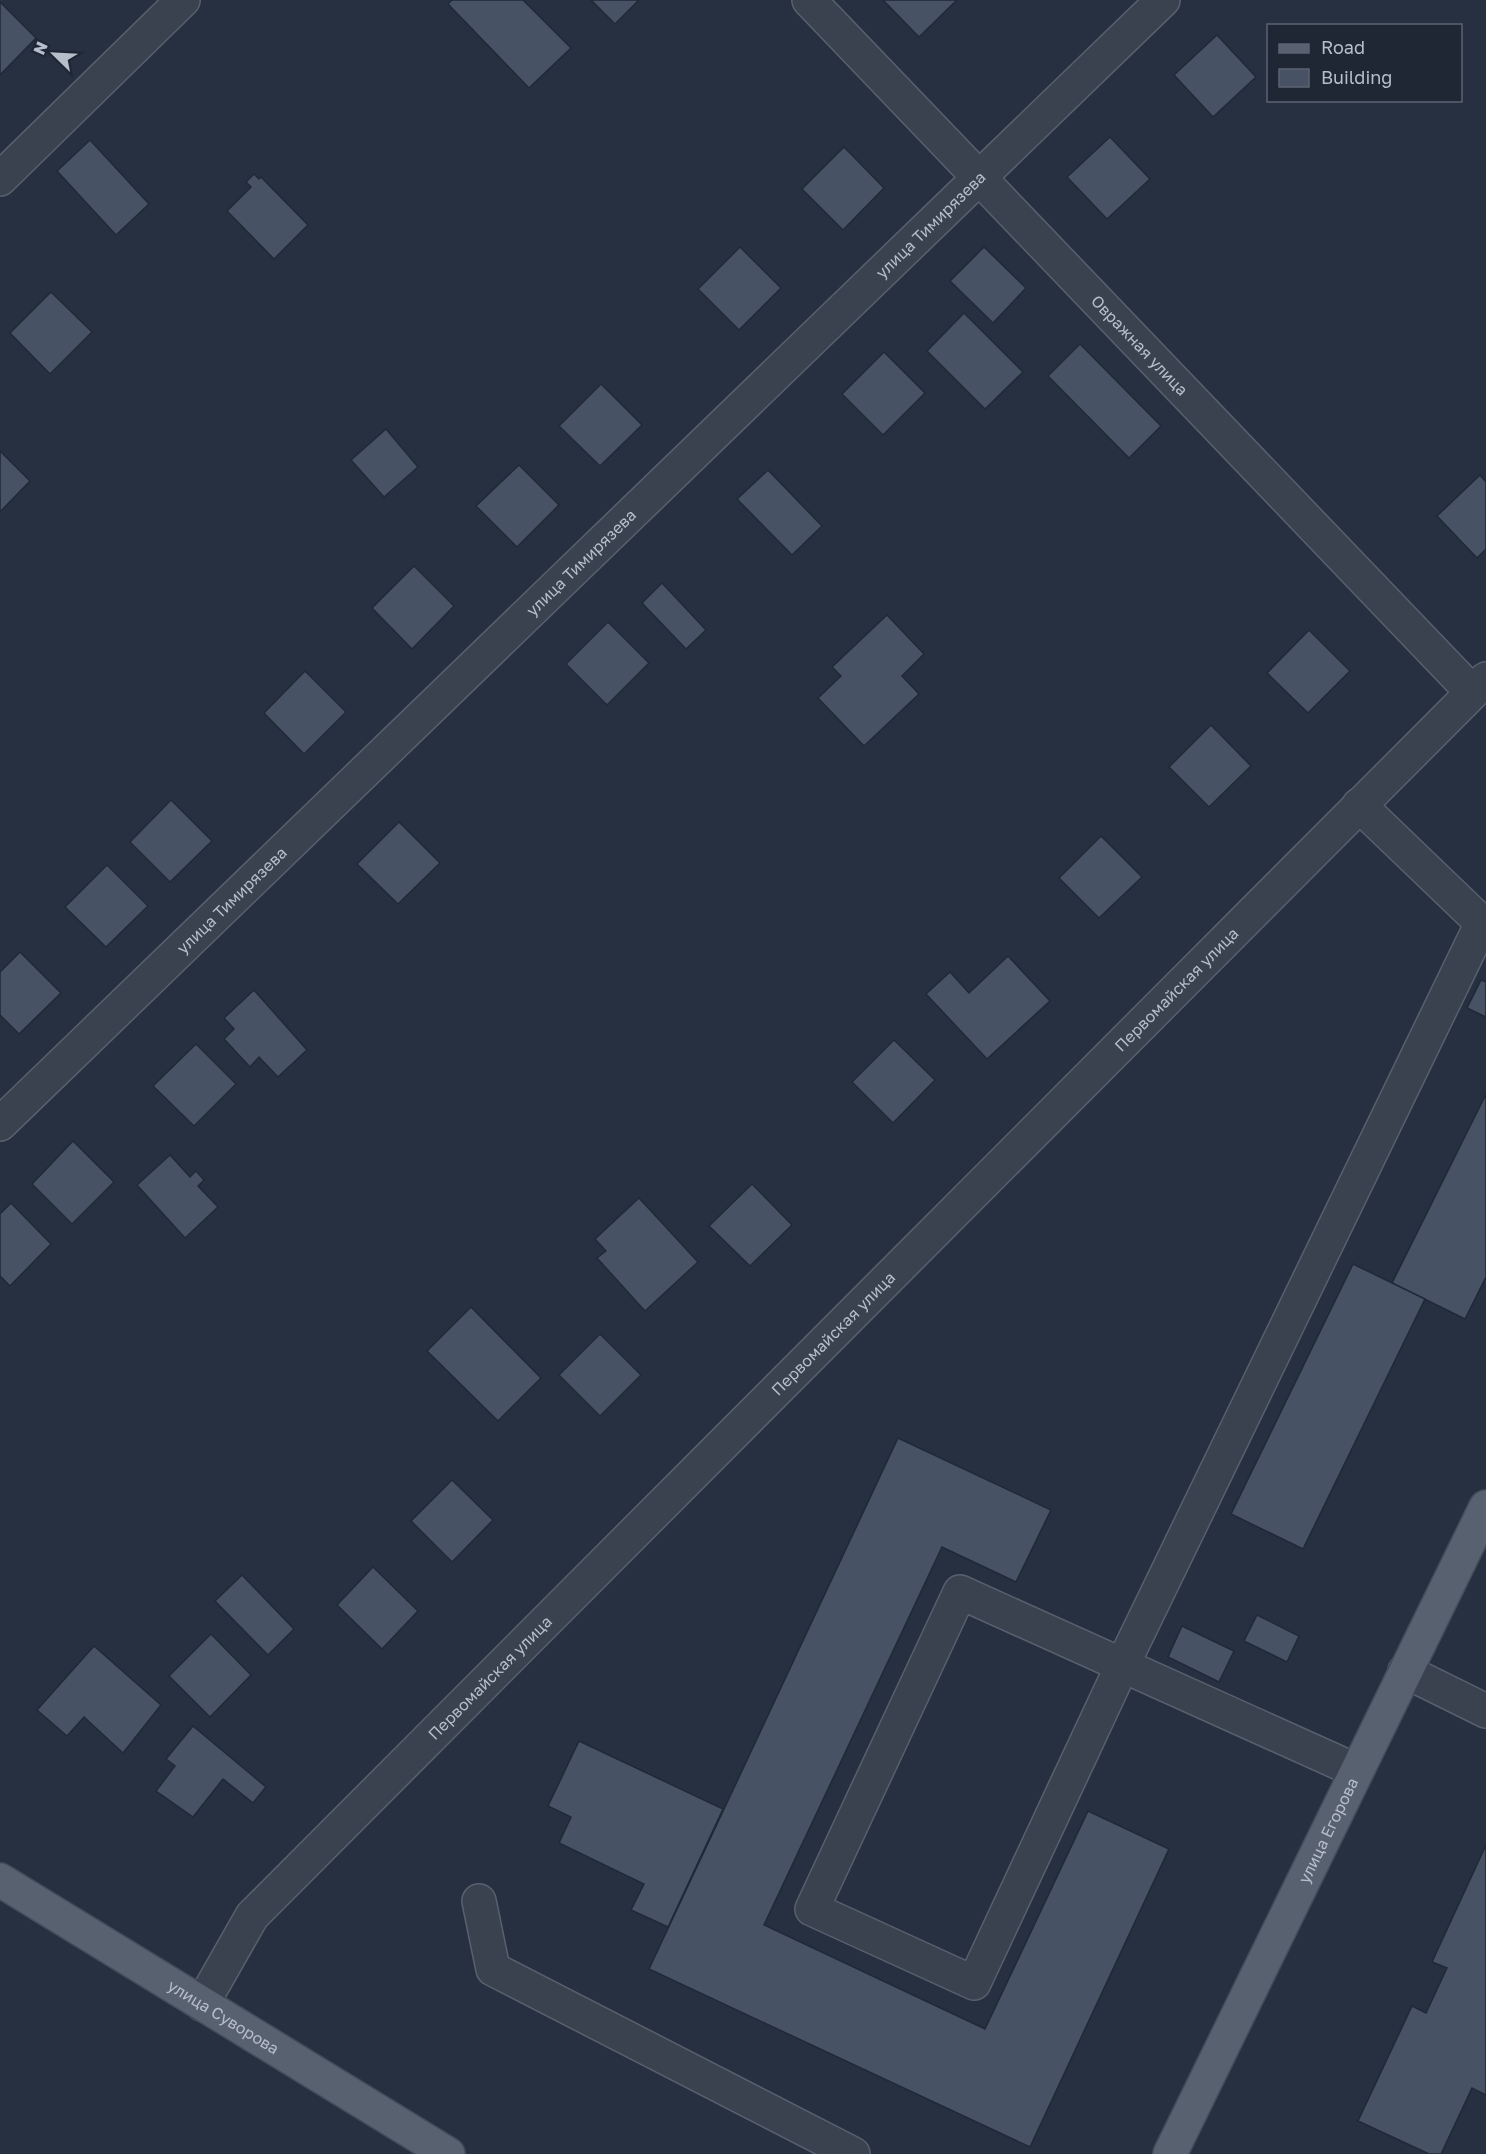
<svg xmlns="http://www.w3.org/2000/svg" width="1486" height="2154" font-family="'Golos Text',sans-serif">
<rect width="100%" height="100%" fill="#263040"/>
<!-- building -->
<g fill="#475264" stroke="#212937" stroke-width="1.5">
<path d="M 452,0 L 523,0 L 571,48 L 529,88 L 448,4 Z"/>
<path d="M 591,0 L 639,0 L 615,24 Z"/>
<path d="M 883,0 L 957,0 L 919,37 Z"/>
<path d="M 0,2 L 36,38 L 0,75 Z"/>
<path d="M 1217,35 L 1256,77 L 1213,117 L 1174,75 Z"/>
<path d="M 1110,137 L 1150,179 L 1107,219 L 1067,177 Z"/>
<path d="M 90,140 L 149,204 L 116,235 L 57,171 Z"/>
<path d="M 844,147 L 884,188 L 843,230 L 802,189 Z"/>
<path d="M 254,174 L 259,179 L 261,177 L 308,225 L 274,259 L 227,211 L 251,187 L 246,182 Z"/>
<path d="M 740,247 L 781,288 L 739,330 L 698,289 Z"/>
<path d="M 984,247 L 1026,288 L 993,323 L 950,281 Z"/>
<path d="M 51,292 L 92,332 L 50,374 L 10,333 Z"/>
<path d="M 964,313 L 1023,372 L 985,409 L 927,351 Z"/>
<path d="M 1080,344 L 1161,426 L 1129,458 L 1048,376 Z"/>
<path d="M 884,352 L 925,393 L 883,435 L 842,394 Z"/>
<path d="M 601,384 L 642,425 L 600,466 L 559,426 Z"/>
<path d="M 386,429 L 418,467 L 384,497 L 351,460 Z"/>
<path d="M 0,451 L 30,481 L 0,512 Z"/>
<path d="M 519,465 L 559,505 L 517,547 L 476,506 Z"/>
<path d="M 768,470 L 822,526 L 792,555 L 737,499 Z"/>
<path d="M 1480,475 L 1486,482 L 1486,549 L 1477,558 L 1437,516 Z"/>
<path d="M 414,566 L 454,606 L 412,649 L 372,608 Z"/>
<path d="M 662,583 L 706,630 L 686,649 L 642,603 Z"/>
<path d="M 887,615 L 924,654 L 902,676 L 919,694 L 864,746 L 818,698 L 841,676 L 832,667 Z"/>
<path d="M 608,622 L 649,663 L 607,705 L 566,664 Z"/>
<path d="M 1309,630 L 1350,671 L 1308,713 L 1267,673 Z"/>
<path d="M 305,671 L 346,712 L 304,754 L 264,713 Z"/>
<path d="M 1211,725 L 1251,766 L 1209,807 L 1169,767 Z"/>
<path d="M 171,800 L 212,841 L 170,882 L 130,842 Z"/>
<path d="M 399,822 L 440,863 L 398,904 L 357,864 Z"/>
<path d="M 1101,836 L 1142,877 L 1099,918 L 1059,878 Z"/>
<path d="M 107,865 L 148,906 L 106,947 L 65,907 Z"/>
<path d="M 20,952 L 61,993 L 19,1034 L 0,1015 L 0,972 Z"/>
<path d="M 1008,956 L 1050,1001 L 987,1059 L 926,994 L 950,972 L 969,993 Z"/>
<path d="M 1481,980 L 1486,982 L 1486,1017 L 1467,1008 Z"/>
<path d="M 254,990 L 307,1050 L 278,1077 L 259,1057 L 250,1067 L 224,1039 L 234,1029 L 224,1018 Z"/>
<path d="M 894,1040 L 935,1080 L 893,1123 L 852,1082 Z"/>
<path d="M 196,1044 L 236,1084 L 194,1126 L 153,1086 Z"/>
<path d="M 1486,1094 L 1486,1277 L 1465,1319 L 1392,1283 Z"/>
<path d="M 73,1141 L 114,1182 L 72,1224 L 32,1184 Z"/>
<path d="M 170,1155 L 190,1177 L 196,1171 L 204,1180 L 198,1186 L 218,1207 L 185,1238 L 137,1185 Z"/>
<path d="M 752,1184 L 792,1225 L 750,1266 L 709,1226 Z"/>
<path d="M 639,1198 L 698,1262 L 645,1311 L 597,1258 L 606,1251 L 595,1239 Z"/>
<path d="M 11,1203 L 51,1244 L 10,1286 L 0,1276 L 0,1214 Z"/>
<path d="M 1353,1264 L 1425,1299 L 1303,1549 L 1231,1514 Z"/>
<path d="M 471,1307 L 541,1378 L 498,1421 L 427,1351 Z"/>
<path d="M 600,1334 L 641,1375 L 600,1416 L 559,1375 Z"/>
<path d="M 898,1438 L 1051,1510 L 1016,1582 L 942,1547 L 764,1925 L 985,2029 L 1088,1811 L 1169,1849 L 1030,2147 L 649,1969 Z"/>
<path d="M 452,1480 L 493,1520 L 452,1562 L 411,1521 Z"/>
<path d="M 373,1567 L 418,1611 L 382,1649 L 337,1605 Z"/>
<path d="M 242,1575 L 294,1629 L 268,1655 L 215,1601 Z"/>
<path d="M 1257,1615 L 1299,1636 L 1287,1662 L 1244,1641 Z"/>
<path d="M 1182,1626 L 1234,1651 L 1219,1682 L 1168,1657 Z"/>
<path d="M 211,1634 L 251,1675 L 210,1717 L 169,1676 Z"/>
<path d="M 94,1646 L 161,1705 L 123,1753 L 84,1717 L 67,1736 L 37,1710 Z"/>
<path d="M 193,1726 L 266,1787 L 253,1803 L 223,1779 L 193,1817 L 156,1791 L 175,1766 L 166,1759 Z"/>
<path d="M 579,1741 L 723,1809 L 668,1927 L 631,1910 L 644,1884 L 559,1843 L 571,1817 L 548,1806 Z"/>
<path d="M 1486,1845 L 1486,2095 L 1472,2088 L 1441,2154 L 1429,2154 L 1358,2121 L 1412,2006 L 1426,2013 L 1447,1968 L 1432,1962 Z"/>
</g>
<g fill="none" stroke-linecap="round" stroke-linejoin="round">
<defs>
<g id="minor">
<path id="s1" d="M 809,0 L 1472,692"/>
<path d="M 0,179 L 183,0"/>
<path id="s2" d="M 0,1124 L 1163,0"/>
<path d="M 1405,1671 L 1486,1711"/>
<path d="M 1357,1771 L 960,1592 L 812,1909 L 974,1983 L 1122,1666 L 1482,923 L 1359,805"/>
<path d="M 479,1901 L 493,1969 L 853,2154"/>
<path id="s3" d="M 202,2004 L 252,1916 L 1486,679"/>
</g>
<g id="major">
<path id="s4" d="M 0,1880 L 448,2154"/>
<path id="s5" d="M 1170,2154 L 1486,1507"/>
</g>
</defs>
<!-- minor casing -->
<use href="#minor" stroke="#58606e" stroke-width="36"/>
<!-- major casing -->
<use href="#major" stroke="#444b59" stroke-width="36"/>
<!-- minor -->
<use href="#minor" stroke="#3a4250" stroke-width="33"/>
<!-- major -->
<use href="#major" stroke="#586170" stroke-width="33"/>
</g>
<g text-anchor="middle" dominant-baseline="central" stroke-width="4.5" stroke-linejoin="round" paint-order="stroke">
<!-- street labels -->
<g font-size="16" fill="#b7becb" stroke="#1f2735">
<text stroke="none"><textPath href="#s2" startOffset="1294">улица Тимирязева</textPath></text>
<text stroke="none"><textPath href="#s1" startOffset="478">Овражная улица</textPath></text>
<text stroke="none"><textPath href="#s2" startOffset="808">улица Тимирязева</textPath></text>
<text stroke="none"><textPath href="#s2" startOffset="322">улица Тимирязева</textPath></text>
<text stroke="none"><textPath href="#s3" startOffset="1410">Первомайская улица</textPath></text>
<text stroke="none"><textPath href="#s3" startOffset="924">Первомайская улица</textPath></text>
<text stroke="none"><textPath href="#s3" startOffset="438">Первомайская улица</textPath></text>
<text stroke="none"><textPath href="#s5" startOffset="360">улица Егорова</textPath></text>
<text stroke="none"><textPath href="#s4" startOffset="262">улица Суворова</textPath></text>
</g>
</g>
<!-- legend -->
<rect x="1267" y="24" width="195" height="78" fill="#1f2735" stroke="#5c6371" stroke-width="1.5"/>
<rect x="1279" y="44" width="30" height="9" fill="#586170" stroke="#5c6371" stroke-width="1.5"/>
<text x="1321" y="54" font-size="18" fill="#b7becb">Road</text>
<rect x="1279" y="69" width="30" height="18" fill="#475264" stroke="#5c6371" stroke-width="1.5"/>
<text x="1321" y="84" font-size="18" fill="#b7becb">Building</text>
<!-- north arrow -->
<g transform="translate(54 54) rotate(294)" stroke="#1f2735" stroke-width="4.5" paint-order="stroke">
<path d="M0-4.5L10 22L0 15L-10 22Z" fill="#b7becb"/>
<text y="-9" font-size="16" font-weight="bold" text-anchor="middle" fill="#b7becb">N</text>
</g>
</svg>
